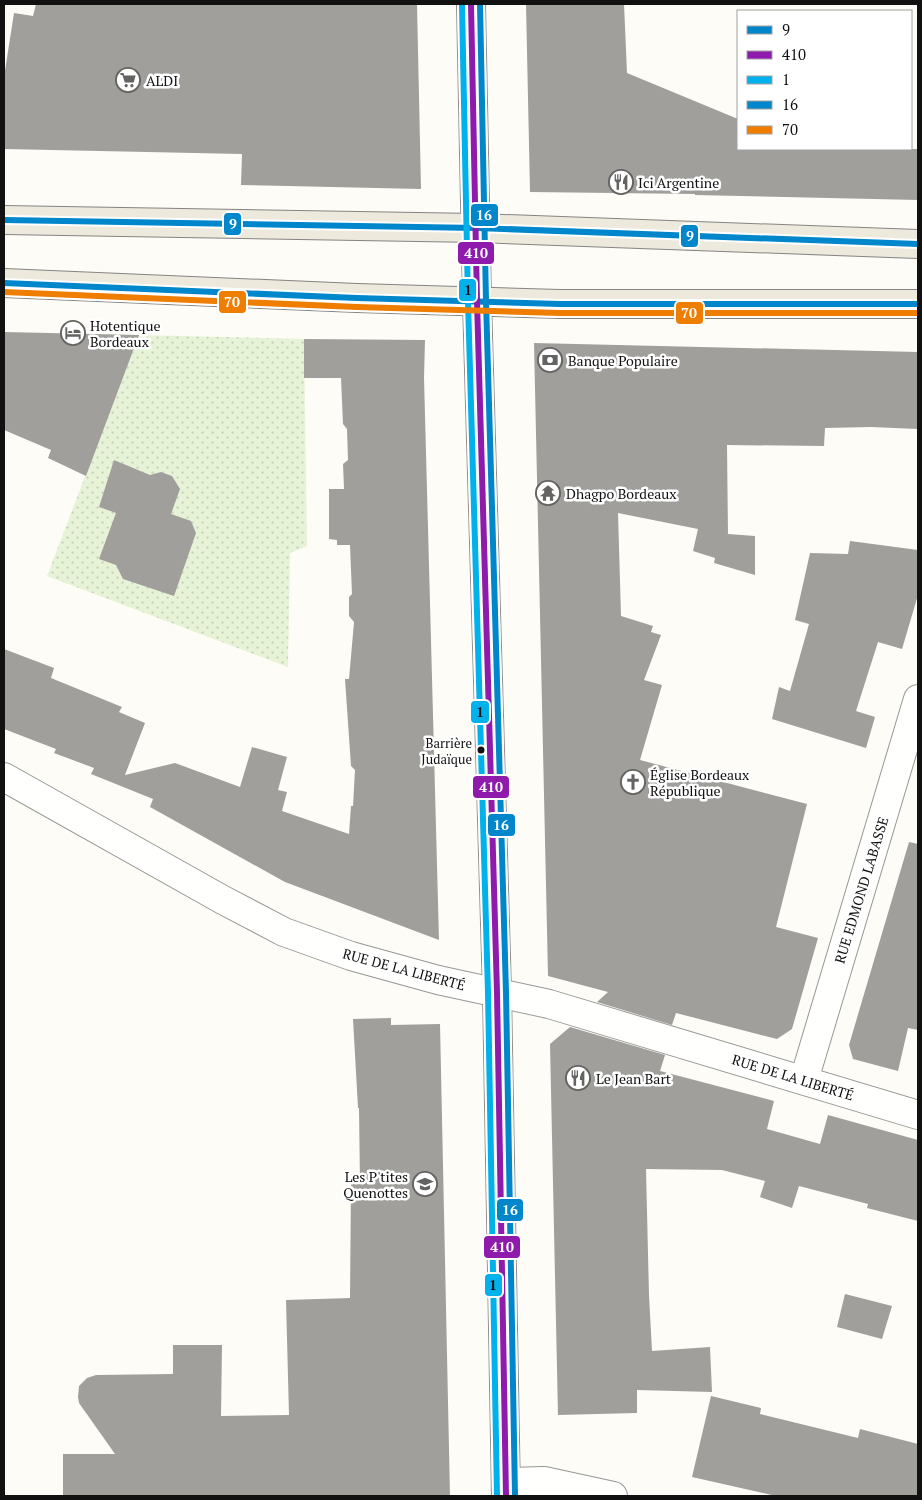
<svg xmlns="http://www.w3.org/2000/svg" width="922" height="1500" font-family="'PT Serif',serif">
<defs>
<pattern id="grass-dots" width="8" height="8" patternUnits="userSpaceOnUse" patternTransform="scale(1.25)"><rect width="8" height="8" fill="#e7f3d7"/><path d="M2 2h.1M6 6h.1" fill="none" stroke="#c5cfb8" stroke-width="1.8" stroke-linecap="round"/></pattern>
</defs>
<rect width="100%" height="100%" fill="#fdfcf7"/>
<!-- grass -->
<path fill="url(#grass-dots)" d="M 139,335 L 304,339 L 307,546 L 290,553 L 288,667 L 47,576 Z"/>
<!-- building -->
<g fill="#a19f9c">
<path d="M 36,4 L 417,4 L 421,189 L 241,185 L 242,154 L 4,149 L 4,77 L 14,13 L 33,16 Z"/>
<path d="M 526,4 L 624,4 L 627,73 L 738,119 L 738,149 L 918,149 L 918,200 L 695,195 L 695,194 L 530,192 Z"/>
<path d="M 4,332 L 139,335 L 86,476 L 48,458 L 51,450 L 4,430 Z"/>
<path d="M 304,339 L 425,340 L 424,378 L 439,940 L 285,882 L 150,807 L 153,799 L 91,774 L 94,768 L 54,753 L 56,749 L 4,729 L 4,649 L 54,668 L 51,678 L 122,707 L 119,712 L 145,723 L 125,775 L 175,763 L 240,787 L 252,747 L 287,757 L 278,790 L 287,792 L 282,811 L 349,834 L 351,806 L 353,806 L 355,770 L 351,766 L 345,679 L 349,679 L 354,622 L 349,616 L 349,597 L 352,594 L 350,545 L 337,545 L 337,540 L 329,539 L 329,489 L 344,489 L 343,464 L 348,460 L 347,429 L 343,424 L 341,378 L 304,378 Z"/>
<path d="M 534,343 L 918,352 L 918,429 L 871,427 L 825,428 L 824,446 L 727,445 L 728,534 L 755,536 L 755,575 L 714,563 L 715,558 L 693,551 L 698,529 L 618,513 L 621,616 L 653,626 L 651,632 L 661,635 L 644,680 L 662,685 L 640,760 L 807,804 L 776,927 L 818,938 L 792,1029 L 777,1039 L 676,1013 L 672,1025 L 597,1002 L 608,992 L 548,976 Z"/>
<path d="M 114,460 L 150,475 L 161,472 L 172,476 L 180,489 L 171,514 L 191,521 L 196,533 L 174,596 L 123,579 L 116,565 L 99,559 L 116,513 L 99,507 Z"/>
<path d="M 850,541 L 918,550 L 918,595 L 902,649 L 878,642 L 856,711 L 875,717 L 866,748 L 772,719 L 779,687 L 790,691 L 809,624 L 795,620 L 810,553 L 848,554 Z"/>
<path d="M 909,842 L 918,844 L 918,1030 L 908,1028 L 898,1071 L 853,1059 L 849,1045 Z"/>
<path d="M 391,1018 L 391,1025 L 440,1024 L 450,1496 L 63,1496 L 63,1454 L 115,1454 L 79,1403 L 78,1397 L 79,1386 L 87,1378 L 96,1375 L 173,1374 L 173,1345 L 222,1345 L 221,1416 L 289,1415 L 286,1300 L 350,1298 L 351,1184 L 360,1184 L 359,1108 L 358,1108 L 353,1019 Z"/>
<path d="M 570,1027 L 665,1055 L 660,1071 L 774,1101 L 767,1129 L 820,1144 L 828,1115 L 918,1140 L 918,1221 L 867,1208 L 868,1204 L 799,1186 L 792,1208 L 760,1197 L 765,1181 L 722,1170 L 646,1169 L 649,1295 L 652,1351 L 710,1347 L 712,1392 L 637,1390 L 637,1413 L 558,1415 L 550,1044 Z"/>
<path d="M 845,1294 L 892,1306 L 882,1339 L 837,1327 Z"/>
<path d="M 711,1396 L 761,1408 L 760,1414 L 858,1438 L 860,1429 L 918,1444 L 918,1496 L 776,1496 L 692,1477 Z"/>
</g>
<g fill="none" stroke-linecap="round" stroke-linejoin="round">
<defs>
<g id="street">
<path d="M 4,777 L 223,900 L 284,932 L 351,956 L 438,980 L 549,1004 L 918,1115"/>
<path d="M 804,1080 L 918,699"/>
<path d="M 506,1482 L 544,1481 L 613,1496"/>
</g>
<path id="secondary" d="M 471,4 L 477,301 L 497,992 L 506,1496"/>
<g id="primary">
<path d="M 4,220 L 477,228 L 918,244"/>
<path d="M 4,283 L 357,298 L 560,304 L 918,304"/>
</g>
</defs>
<!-- street casing -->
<use href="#street" stroke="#979795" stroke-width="30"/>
<!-- secondary casing -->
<use href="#secondary" stroke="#8e8d8b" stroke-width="30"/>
<!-- primary casing -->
<use href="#primary" stroke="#858482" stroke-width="30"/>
<!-- street -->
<use href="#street" stroke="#fffffe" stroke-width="28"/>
<!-- secondary -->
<use href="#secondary" stroke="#f6f4eb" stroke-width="28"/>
<!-- primary -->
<use href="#primary" stroke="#ede9dc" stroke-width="28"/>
<defs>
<g id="bus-1">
<path d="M 4,220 L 477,228 L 918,244"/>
<path d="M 4,283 L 357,298 L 560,304 L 918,304"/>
</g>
<path id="bus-2" d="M 471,4 L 477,301 L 497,992 L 506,1496"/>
<path id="bus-3" d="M 462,4 L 468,301 L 488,992 L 497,1496"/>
<path id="bus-4" d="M 480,4 L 486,301 L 506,992 L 515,1496"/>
<path id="bus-5" d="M 4,292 L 357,307 L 560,313 L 918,313"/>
</defs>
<!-- bus-1 casing -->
<use href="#bus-1" stroke="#fff" stroke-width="10"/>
<!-- bus-2 casing -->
<use href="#bus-2" stroke="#fff" stroke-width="10"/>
<!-- bus-3 casing -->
<use href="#bus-3" stroke="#fff" stroke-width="10"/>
<!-- bus-4 casing -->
<use href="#bus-4" stroke="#fff" stroke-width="10"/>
<!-- bus-5 casing -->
<use href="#bus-5" stroke="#fff" stroke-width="10"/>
<!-- bus-1 -->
<use href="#bus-1" stroke="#0086cb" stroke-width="6"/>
<!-- bus-2 -->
<use href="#bus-2" stroke="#8f1bac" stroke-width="6"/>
<!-- bus-3 -->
<use href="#bus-3" stroke="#00b1eb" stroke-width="6"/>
<!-- bus-4 -->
<use href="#bus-4" stroke="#0086cb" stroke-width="6"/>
<!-- bus-5 -->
<use href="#bus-5" stroke="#ee7d00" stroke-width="6"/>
</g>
<!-- icons -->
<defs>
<symbol id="supermarket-ring" viewBox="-11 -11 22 22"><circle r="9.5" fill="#fff" stroke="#646362" stroke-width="1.5"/><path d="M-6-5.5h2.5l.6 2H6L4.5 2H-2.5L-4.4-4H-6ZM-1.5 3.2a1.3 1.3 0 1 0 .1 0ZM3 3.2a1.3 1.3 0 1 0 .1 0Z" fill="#646362"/></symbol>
<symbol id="restaurant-ring" viewBox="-11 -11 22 22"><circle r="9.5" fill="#fff" stroke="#646362" stroke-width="1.5"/><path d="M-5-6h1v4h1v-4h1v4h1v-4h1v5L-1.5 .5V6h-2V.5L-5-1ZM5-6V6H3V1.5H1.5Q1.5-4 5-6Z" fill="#646362"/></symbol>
<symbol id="hotel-ring" viewBox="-11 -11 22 22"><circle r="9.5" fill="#fff" stroke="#646362" stroke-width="1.5"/><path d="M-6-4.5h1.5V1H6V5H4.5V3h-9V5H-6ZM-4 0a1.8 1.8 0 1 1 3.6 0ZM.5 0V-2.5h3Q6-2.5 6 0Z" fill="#646362"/></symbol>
<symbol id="bank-ring" viewBox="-11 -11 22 22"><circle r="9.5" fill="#fff" stroke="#646362" stroke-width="1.5"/><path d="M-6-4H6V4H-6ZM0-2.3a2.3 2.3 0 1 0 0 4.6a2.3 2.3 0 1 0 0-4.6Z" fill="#646362"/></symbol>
<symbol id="temple-ring" viewBox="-11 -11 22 22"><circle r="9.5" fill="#fff" stroke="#646362" stroke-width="1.5"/><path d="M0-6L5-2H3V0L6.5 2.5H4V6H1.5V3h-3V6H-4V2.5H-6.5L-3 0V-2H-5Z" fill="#646362"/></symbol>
<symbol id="church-ring" viewBox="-11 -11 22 22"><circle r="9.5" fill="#fff" stroke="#646362" stroke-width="1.5"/><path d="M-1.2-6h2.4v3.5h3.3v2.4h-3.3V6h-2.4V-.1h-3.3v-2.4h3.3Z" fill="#646362"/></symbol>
<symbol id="school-ring" viewBox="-11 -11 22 22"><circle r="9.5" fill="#fff" stroke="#646362" stroke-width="1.5"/><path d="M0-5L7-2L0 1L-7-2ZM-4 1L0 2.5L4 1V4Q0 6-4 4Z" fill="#646362"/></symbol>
</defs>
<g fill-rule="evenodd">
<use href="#supermarket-ring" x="114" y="66" width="28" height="28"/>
<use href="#restaurant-ring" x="607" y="168" width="28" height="28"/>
<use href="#hotel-ring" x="59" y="319" width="28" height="28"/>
<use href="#bank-ring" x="536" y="346" width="28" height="28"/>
<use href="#temple-ring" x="534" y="479" width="28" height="28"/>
<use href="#church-ring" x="619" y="768" width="28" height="28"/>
<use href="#restaurant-ring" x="564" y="1064" width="28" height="28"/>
<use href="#school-ring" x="411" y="1170" width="28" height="28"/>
</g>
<!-- markers -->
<circle fill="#111" stroke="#fff" stroke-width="2" cx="481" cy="750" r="4.5"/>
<g text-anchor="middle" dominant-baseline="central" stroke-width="5" stroke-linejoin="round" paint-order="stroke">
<!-- bus labels -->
<g font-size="13" fill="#111" stroke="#fff" text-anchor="end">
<text x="472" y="743">Barrière<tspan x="472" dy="16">Judaïque</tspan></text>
</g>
<!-- poi labels -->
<g font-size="14" fill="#111" stroke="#fff" text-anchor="start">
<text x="146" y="80">ALDI</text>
<text x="638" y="182">Ici Argentine</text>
<text x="90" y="325">Hotentique<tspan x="90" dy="16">Bordeaux</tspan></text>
<text x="568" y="360">Banque Populaire</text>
<text x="566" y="493">Dhagpo Bordeaux</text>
<text x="650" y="774">Église Bordeaux<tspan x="650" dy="16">République</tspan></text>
<text x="596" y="1078">Le Jean Bart</text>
<text x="408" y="1176" text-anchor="end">Les P'tites<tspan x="408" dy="16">Quenottes</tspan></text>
</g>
<!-- street labels -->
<g font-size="14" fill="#111" stroke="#fff">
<text transform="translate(861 890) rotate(-73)">RUE EDMOND LABASSE</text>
<text transform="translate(404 969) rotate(15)">RUE DE LA LIBERTÉ</text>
<text transform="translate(793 1077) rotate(17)">RUE DE LA LIBERTÉ</text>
</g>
</g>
<g stroke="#fff" stroke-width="2">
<rect x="470" y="203" width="29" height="24" rx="5" fill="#0086cb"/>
<rect x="223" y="212" width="19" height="24" rx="5" fill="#0086cb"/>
<rect x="680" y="224" width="19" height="24" rx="5" fill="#0086cb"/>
<rect x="457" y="241" width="38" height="24" rx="5" fill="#8f1bac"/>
<rect x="458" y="278" width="19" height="24" rx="5" fill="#00b1eb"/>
<rect x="218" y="290" width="29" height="24" rx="5" fill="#ee7d00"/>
<rect x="675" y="301" width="29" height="24" rx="5" fill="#ee7d00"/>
<rect x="470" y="700" width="20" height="24" rx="5" fill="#00b1eb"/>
<rect x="472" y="775" width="38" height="24" rx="5" fill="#8f1bac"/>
<rect x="487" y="813" width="29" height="24" rx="5" fill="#0086cb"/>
<rect x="496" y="1198" width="28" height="24" rx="5" fill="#0086cb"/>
<rect x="483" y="1235" width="38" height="24" rx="5" fill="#8f1bac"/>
<rect x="484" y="1273" width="19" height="24" rx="5" fill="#00b1eb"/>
</g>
<g font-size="14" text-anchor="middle" font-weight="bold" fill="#fff">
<text x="484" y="220">16</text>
<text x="233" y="229">9</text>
<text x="690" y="241">9</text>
<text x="476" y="258">410</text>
<text x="232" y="307">70</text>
<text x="689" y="318">70</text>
<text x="491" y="792">410</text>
<text x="501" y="830">16</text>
<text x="510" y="1215">16</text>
<text x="502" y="1252">410</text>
</g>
<g font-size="14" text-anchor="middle" font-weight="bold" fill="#111">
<text x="468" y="295">1</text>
<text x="480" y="717">1</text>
<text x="493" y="1290">1</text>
</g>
<!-- border -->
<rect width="922" height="1500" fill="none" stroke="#111111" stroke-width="10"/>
<!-- legend -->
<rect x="737" y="10" width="175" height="140" fill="#ffffff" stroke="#a0a0a0"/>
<rect x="747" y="26" width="25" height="8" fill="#0086cb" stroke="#a0a0a0"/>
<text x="782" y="35" font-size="15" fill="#111111">9</text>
<rect x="747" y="51" width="25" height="8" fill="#8f1bac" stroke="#a0a0a0"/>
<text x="782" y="60" font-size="15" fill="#111111">410</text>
<rect x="747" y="76" width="25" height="8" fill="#00b1eb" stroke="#a0a0a0"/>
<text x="782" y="85" font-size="15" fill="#111111">1</text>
<rect x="747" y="101" width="25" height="8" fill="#0086cb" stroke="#a0a0a0"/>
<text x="782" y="110" font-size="15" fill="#111111">16</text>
<rect x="747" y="126" width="25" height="8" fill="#ee7d00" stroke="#a0a0a0"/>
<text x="782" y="135" font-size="15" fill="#111111">70</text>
</svg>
